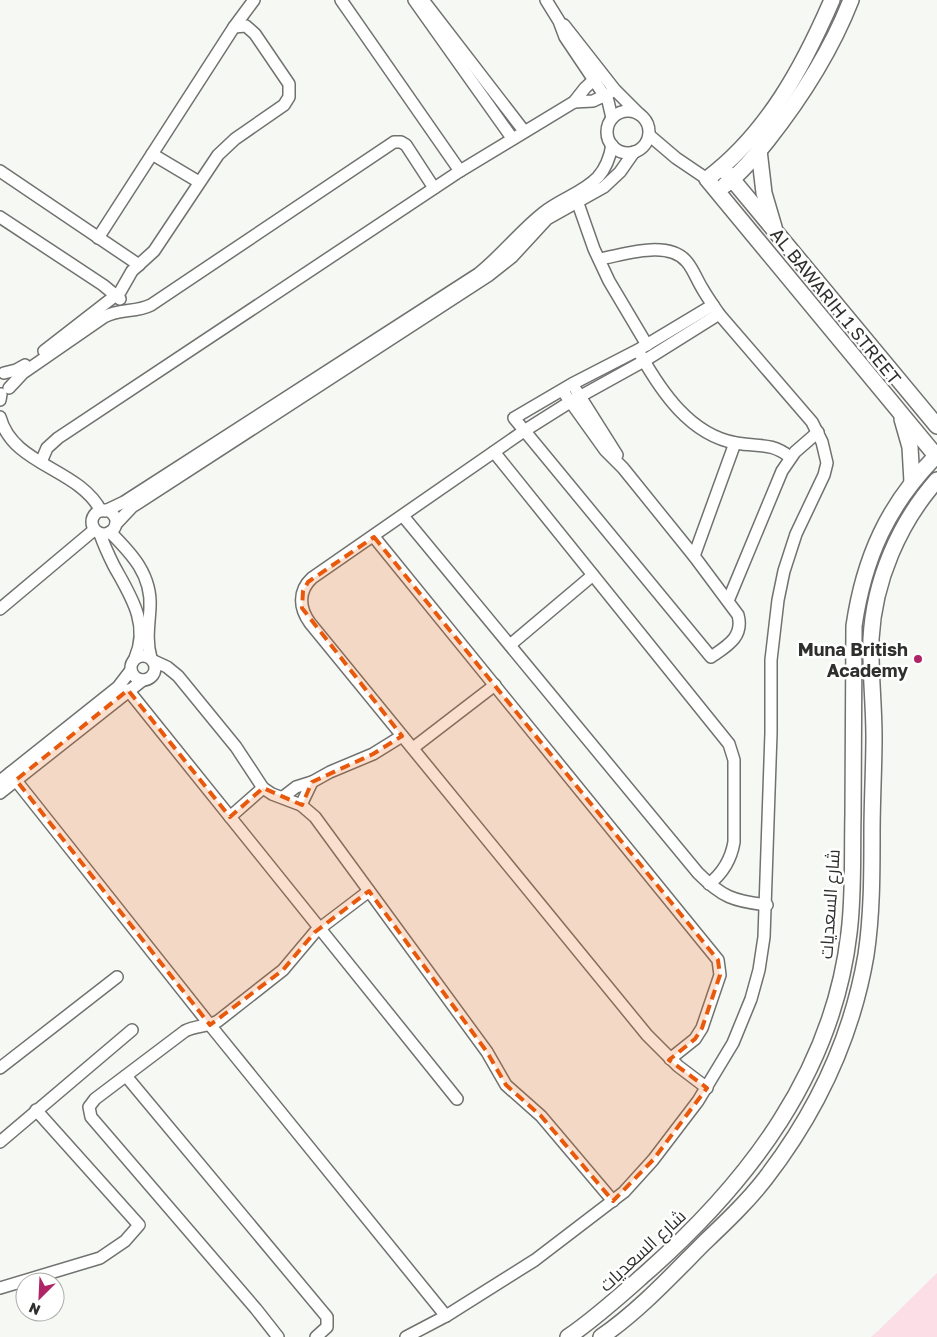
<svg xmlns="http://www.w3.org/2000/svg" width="937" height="1337" font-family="'Golos Text',Cairo,sans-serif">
<rect width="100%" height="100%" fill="#f6f8f4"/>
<!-- green -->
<path fill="#fbdee6" d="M 937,1273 L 937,1337 L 871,1337 L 878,1331 Z"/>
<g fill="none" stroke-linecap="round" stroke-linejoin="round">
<defs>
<g id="street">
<path d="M 341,0 L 460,171"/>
<path d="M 414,0 L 512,138"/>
<path d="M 423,0 L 524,131"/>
<path d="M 546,0 L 559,21 L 565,37 L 608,101 L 612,118"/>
<path d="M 564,25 L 615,90 L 639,114"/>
<path d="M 574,102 L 593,101 L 610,93"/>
<circle cx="628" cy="132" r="21"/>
<path d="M 649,135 L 676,158 L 707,179"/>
<path d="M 152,154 L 199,182"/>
<path d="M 0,171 L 139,265"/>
<path d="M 575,195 L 594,249 L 609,281 L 647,345"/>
<path d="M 0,217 L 103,285 L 120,299"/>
<path d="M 98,238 L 234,27 L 254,0"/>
<path d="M 44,351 L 120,292 L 132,271 L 154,251 L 218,155 L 235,139 L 284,105 L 289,97 L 289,84 L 255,34 L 246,26 L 234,27"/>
<path d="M 640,354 C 661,391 690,435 736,443 C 758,447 771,442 790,457"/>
<path d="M 4,373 L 16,370 L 25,365"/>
<path d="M 9,388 L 23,373 L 104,317 C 120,308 135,313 151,305 L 394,142 L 401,142 L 406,145 L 434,188"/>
<path d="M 562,390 L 605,450 L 623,468 L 694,556 L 738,615 C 744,637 727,646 711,657 L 514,418 L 572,384 L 638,350 L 713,305"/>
<path d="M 576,390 L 617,455"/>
<path d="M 0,400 L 1,394"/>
<path d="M 0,417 C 13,466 79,468 101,511"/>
<path d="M 494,452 L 729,744 L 734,760 L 734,842 C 731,860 723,873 709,884"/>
<path d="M 41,462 L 47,448 L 58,438 L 460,171 L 574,102 L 585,88 L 601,73"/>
<circle cx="104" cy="522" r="12"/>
<path d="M 105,511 L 124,502 L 478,274 C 501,256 519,232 543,213 C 560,199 583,193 598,177 C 606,168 610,157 612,145"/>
<path d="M 403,516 L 698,873 C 722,897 733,901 767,905"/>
<path d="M 116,524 L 132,507 L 488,276 L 512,257 L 547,219 L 604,187 L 620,172 L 634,152"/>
<path d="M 110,532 C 132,554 152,575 150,608 C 149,625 146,641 151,658"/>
<path d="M 100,534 C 104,545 109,556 114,566 C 130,595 150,624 135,658"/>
<path d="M 374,537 L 718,960 L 720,975 L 702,1028 L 695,1039 L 670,1059"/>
<path d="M 694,556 L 735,443"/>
<path d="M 728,601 L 782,471 L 795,452 L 818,432"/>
<path d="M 0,609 L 94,530"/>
<path d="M 510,645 L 593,575"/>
<circle cx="143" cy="668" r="12"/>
<path d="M 154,661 L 167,667 L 178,676 L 236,747 L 263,788 L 272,794 L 301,805 L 315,817 L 487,1052 L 506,1085 L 541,1116 L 613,1201"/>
<path d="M 128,690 L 457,1099"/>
<path d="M 413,748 L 495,685"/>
<path d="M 10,773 L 210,1025 L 446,1316"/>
<path d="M 0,781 L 118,687 L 131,670"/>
<path d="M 0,793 L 143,680"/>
<path d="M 283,797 L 296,787 L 312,782 L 330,772 L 373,754 L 402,736"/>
<path d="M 301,805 L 312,782"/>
<path d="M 230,817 L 263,788"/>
<path d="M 0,1068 L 117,977"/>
<path d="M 126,1076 L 327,1317 L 327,1327 L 316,1337"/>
<path d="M 707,1088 L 678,1066 L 647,1035 L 310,623 C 299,608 298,591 312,578 L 524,431 L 570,402 L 644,361 L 719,314"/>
<path d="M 0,1142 L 132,1030"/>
<path d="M 0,1288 L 100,1258 L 125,1241 L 139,1225 L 36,1110"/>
<path d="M 278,1337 L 256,1309 L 91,1117 L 89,1107 L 95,1099 L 185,1031 C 196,1025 208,1027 218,1021 L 283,970 L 315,932 L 369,891"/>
<path d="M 406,1337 L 446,1316 L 535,1260 L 624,1192 L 653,1160 L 698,1101 L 733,1043 L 751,999 L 759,970 L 764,937 L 771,733 L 771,660 L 778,600 L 784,571 L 796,534 L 824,475 L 827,463 L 822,442 L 812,422 L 719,314 C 713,305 707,297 702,288 C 697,280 693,269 687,262 C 668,239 624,255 599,259"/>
</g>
<g id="secondary">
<path d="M 832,0 C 803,67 767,134 707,179 L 937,457"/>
<path d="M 759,150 L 764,193 L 774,227"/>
<path d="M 722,167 L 937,426"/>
<path d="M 725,185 C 741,173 754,157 767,141 C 801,98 831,51 851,0"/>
<path d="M 902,419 L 910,447 L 912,482"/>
<path d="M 568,1337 C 596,1318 621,1295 647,1272 C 749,1182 833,1072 849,933 C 854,894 852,854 853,815 C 853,752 854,689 854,626 C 864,558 888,504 937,455"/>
<path d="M 601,1337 C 639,1311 672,1275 705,1242 C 726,1222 747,1202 765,1179 C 816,1113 852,1037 866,955 C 872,915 872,874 872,833 C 872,801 874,768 874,736 C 874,704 870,671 871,639 C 874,581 899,523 937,480"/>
</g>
</defs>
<!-- street casing -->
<use href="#street" stroke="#70726f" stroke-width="14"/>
<!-- secondary casing -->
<use href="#secondary" stroke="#70726f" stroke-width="18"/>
<!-- street -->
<use href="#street" stroke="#fff" stroke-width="11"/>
<!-- secondary -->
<use href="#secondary" stroke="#fff" stroke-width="15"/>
</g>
<!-- marked area -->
<path fill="#e8590c" fill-opacity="0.2" stroke="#e8590c" stroke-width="4" stroke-dasharray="10 6" stroke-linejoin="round" d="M 374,537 L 718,960 L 720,975 L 702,1028 L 695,1039 L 669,1060 L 707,1088 L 653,1160 L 613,1201 L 541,1116 L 506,1085 L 487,1052 L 369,891 L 315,932 L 283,970 L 210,1025 L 16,780 L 128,690 L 230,817 L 263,788 L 302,805 L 312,782 L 373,754 L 402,736 L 302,608 L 303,591 L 308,582 Z"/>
<!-- markers -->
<circle fill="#ae2464" stroke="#fff" stroke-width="2" cx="918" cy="659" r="5"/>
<g text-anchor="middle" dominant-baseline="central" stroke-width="5" stroke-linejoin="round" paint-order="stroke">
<!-- street labels -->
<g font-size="18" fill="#2f302e" stroke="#fff">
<text transform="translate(836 306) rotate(51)">AL BAWARIH 1 STREET</text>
<text transform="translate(829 904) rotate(-86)">شارع السعديات</text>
<text transform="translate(642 1250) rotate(-43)">شارع السعديات</text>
</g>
<!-- poi labels -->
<g font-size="18" font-weight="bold" fill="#2f302e" stroke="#fff" text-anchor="end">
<text x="908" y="649">Muna British<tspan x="908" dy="21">Academy</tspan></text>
</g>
</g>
<!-- north arrow -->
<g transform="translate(40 1297) rotate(204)"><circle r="24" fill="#ffffff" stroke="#acacab"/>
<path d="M0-4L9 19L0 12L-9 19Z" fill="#ae2464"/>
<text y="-8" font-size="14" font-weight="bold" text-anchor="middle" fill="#2f302e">N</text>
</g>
</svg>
